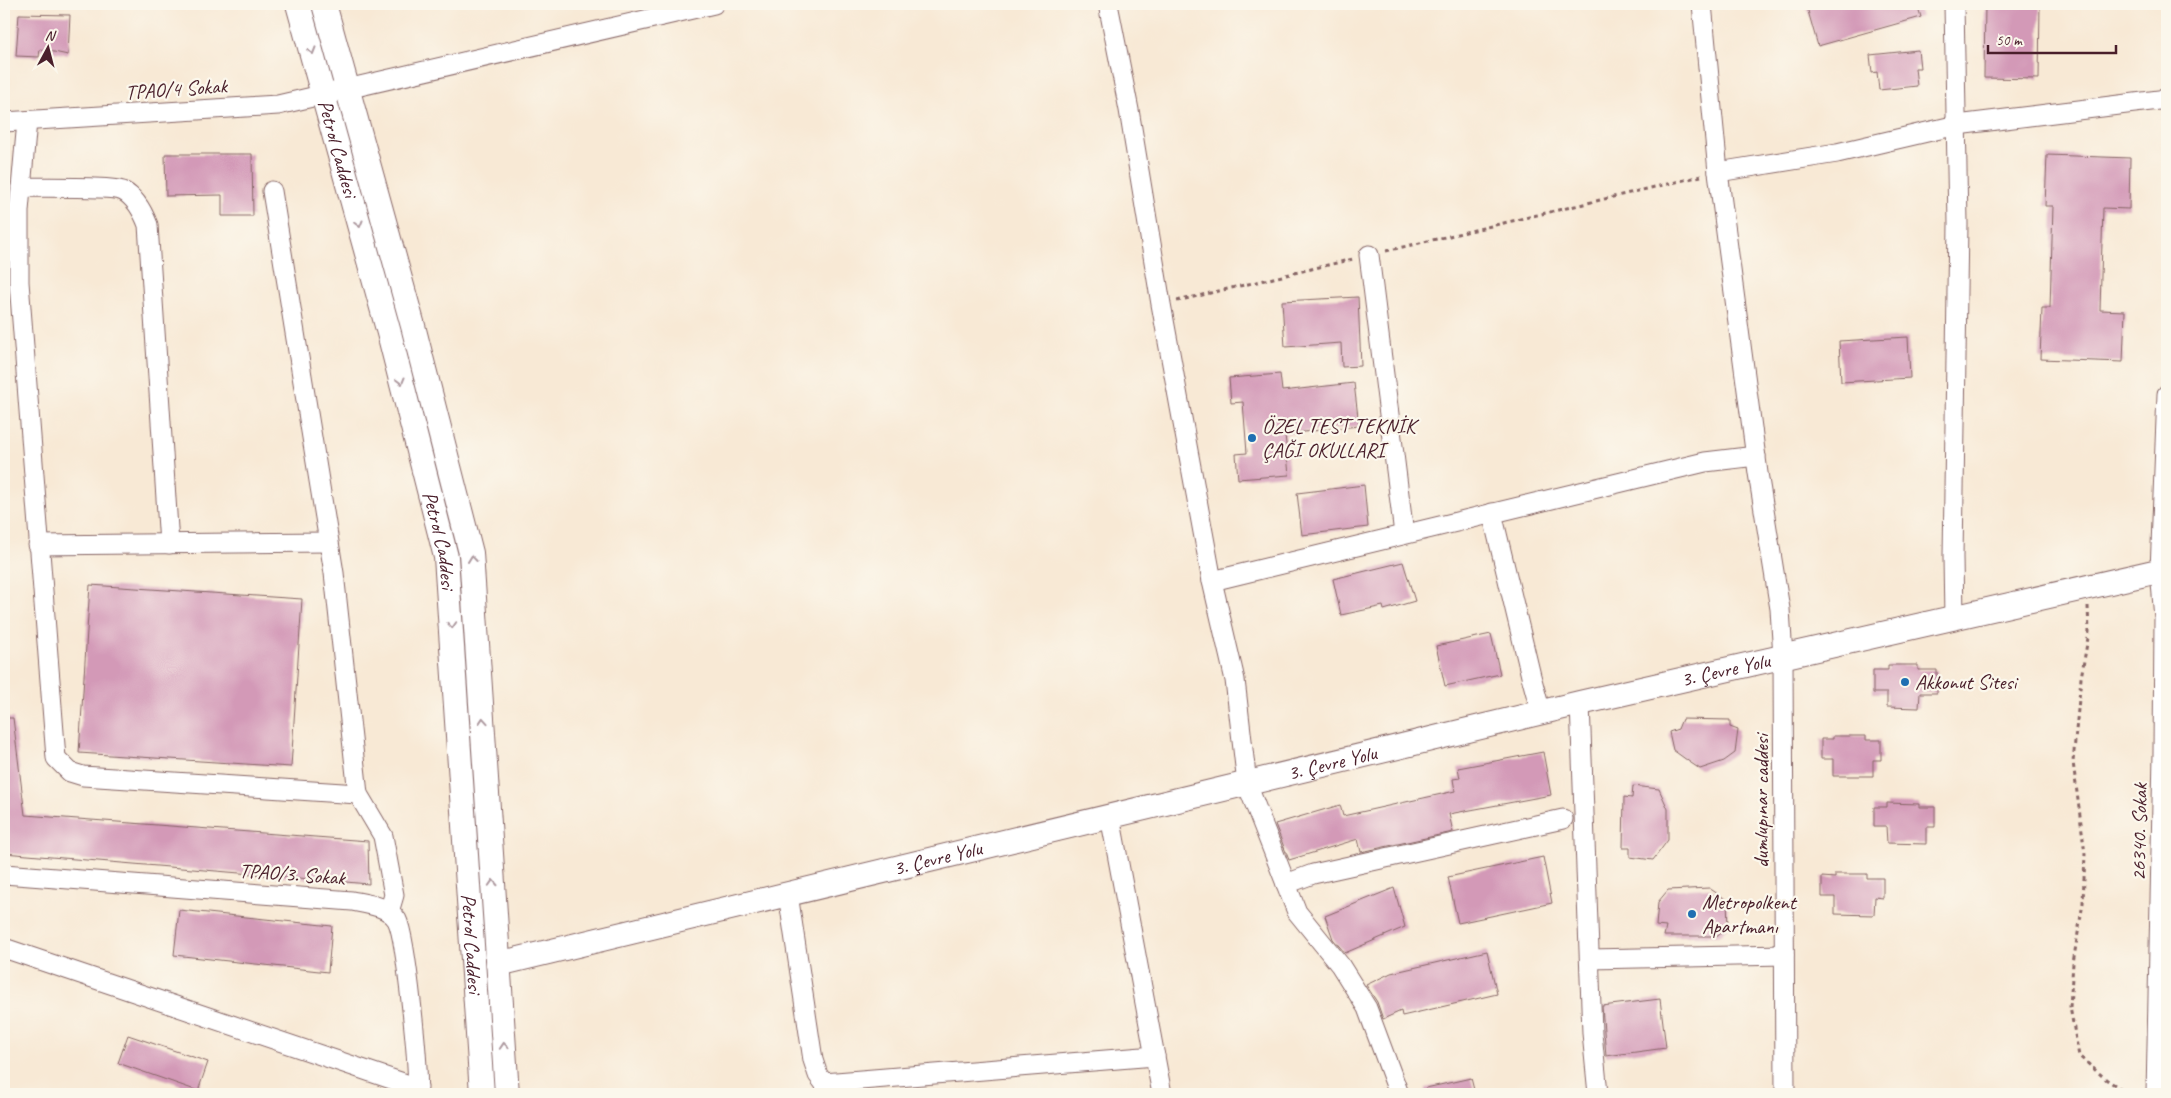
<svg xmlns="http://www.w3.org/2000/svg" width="2171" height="1098" font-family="Caveat,sans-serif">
<rect width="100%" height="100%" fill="#fbf7ec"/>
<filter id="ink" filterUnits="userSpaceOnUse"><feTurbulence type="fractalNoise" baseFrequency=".02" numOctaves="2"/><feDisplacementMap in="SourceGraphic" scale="10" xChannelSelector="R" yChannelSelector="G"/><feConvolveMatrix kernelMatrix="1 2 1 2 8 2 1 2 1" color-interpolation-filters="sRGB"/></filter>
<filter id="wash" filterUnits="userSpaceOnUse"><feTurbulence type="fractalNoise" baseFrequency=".0096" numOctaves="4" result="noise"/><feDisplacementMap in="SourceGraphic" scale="20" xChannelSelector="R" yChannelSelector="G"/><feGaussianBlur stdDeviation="1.12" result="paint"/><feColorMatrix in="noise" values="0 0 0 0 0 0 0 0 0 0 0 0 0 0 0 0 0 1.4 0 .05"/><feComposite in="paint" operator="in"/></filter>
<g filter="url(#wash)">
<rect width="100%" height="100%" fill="#f8e9d5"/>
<g id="blocks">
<!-- building -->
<g fill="#d399b7">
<path d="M 1806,4 L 1917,4 L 1921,17 L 1818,46 Z"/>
<path d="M 1985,4 L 2040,4 L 2039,79 L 1984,78 Z"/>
<path d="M 19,14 L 70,15 L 68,55 L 40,49 L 39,57 L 16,56 Z"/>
<path d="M 1918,50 L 1920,68 L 1915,68 L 1917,86 L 1879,90 L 1877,72 L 1872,73 L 1870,55 Z"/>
<path d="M 165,154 L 252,154 L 253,216 L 222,216 L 222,195 L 166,196 Z"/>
<path d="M 2047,155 L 2130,158 L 2129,209 L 2103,208 L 2100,310 L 2125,311 L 2123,362 L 2040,359 L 2042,308 L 2050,308 L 2053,206 L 2045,206 Z"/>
<path d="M 1358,297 L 1361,366 L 1342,367 L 1341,343 L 1285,347 L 1282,301 Z"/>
<path d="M 1908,337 L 1910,378 L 1841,382 L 1839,341 Z"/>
<path d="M 1280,374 L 1282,391 L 1354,383 L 1359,426 L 1285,434 L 1289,475 L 1238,479 L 1236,454 L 1247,453 L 1243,402 L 1231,403 L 1229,378 Z"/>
<path d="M 1364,485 L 1368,527 L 1302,535 L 1297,493 Z"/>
<path d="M 1403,562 L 1415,601 L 1384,610 L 1383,606 L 1341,615 L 1333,579 Z"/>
<path d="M 90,585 L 302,599 L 291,767 L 79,753 Z"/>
<path d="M 1491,634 L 1500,674 L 1445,686 L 1436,646 Z"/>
<path d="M 1888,665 L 1918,665 L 1918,670 L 1937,670 L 1937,693 L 1920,693 L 1919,708 L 1887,707 L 1887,693 L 1873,693 L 1873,670 L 1888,670 Z"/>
<path d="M 4,718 L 13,718 L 25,815 L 368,841 L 369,884 L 4,853 Z"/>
<path d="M 1682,719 L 1730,720 L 1730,727 L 1738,730 L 1735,753 L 1724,761 L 1700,769 L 1691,763 L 1673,750 L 1669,732 L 1678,729 Z"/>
<path d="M 1833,736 L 1866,736 L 1866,740 L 1881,740 L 1881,760 L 1873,760 L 1873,776 L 1833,776 L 1833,759 L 1821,759 L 1821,739 L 1833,739 Z"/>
<path d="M 1543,752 L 1551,795 L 1449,814 L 1453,832 L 1361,852 L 1358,839 L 1289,860 L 1275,824 L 1340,805 L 1343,816 L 1455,791 L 1453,779 L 1460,778 L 1458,768 Z"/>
<path d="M 1633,786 L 1659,789 L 1668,809 L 1668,840 L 1653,860 L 1630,857 L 1630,848 L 1623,848 L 1624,797 L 1632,798 Z"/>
<path d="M 1887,803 L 1919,804 L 1919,807 L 1935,807 L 1935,827 L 1926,827 L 1926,844 L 1887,843 L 1886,826 L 1874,826 L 1874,807 L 1887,807 Z"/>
<path d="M 1543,857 L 1552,903 L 1458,923 L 1448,877 Z"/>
<path d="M 1835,874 L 1867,874 L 1867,878 L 1883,878 L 1883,898 L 1875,897 L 1874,915 L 1835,914 L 1835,897 L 1822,897 L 1822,877 L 1835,878 Z"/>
<path d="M 1394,888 L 1405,927 L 1345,953 L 1333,939 L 1325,916 Z"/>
<path d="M 1709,888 L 1727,900 L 1728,927 L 1718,936 L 1664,936 L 1666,927 L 1656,926 L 1658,902 L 1668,890 Z"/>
<path d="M 179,910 L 332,926 L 328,972 L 174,955 Z"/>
<path d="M 1487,951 L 1497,994 L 1402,1016 L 1401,1011 L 1383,1019 L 1377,1002 L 1366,985 L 1391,973 Z"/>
<path d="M 1660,999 L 1666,1048 L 1606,1056 L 1602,1006 Z"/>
<path d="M 128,1035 L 208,1062 L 198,1091 L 118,1063 Z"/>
<path d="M 1471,1078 L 1475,1094 L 1426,1094 L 1426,1088 Z"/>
</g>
</g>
</g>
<g filter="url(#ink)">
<use href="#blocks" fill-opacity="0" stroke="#876666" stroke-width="1"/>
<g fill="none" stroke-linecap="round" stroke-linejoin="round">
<defs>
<g id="minor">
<path d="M 1108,4 L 1129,110 L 1161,304 L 1212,581 L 1235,680 L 1247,784 L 1297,912 L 1340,965 L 1367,1008 L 1399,1094"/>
<path d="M 1702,4 L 1718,172 L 1758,473 L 1780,609 L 1783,657 L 1785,1094"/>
<path d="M 1954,4 L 1958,224 L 1953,557 L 1954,618"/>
<path d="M 27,121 L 19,211 L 19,282 L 56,758 L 70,772 L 83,776 L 358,794"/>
<path d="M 4,122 L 278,105 L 714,4"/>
<path d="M 1718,172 L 1837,153 L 1957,125 L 2167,99"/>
<path d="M 21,187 C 37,188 113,186 123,191 C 136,198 143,212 148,225 L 169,544"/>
<path d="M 272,191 L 334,573 L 358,794 L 383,836 L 394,895 L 389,912"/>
<path d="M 1369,255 L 1404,534"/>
<path d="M 1492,513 L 1531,676 L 1541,713"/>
<path d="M 38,545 L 328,542"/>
<path d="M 1212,581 L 1705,462 L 1756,456"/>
<path d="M 1580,703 L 1592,1033 L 1598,1094"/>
<path d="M 1110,816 L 1162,1094"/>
<path d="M 4,874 L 352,901 C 367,904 388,906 397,920 C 406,938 420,1072 417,1094"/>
<path d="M 1286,884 L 1313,874 L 1563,819"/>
<path d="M 788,894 L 813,1060 L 818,1075 L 824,1083 L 1155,1056"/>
<path d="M 4,948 L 418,1088"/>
<path d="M 1590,959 L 1784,955"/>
<path d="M 2156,1094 L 2163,754 L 2164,618 L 2160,571 L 2167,394"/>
</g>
<g id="major">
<path id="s1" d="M 298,4 L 389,333 L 446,557 L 482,1094"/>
<path d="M 324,4 L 413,326 L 471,553 L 507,1094"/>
<path id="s2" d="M 498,964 L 1580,703 L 2167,569"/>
</g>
</defs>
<!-- minor casing -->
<use href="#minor" stroke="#876666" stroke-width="21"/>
<!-- major casing -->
<use href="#major" stroke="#876666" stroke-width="26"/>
<!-- path -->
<g stroke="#876666" stroke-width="3" stroke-dasharray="4 4" stroke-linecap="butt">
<path d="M 1386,251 L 1701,176"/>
<path d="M 1177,301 L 1353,259"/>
<path d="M 2088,606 L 2089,632 L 2081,678 L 2073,762 L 2085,854 L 2083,903 L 2073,963 L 2070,1007 L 2079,1056 L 2107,1080 L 2129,1094"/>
</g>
<!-- minor -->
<use href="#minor" stroke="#fff" stroke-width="19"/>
<!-- major -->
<use href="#major" stroke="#fff" stroke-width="24"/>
</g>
<!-- one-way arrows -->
<defs><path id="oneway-chevron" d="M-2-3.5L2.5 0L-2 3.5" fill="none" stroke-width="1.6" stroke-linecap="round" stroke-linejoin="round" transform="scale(1.25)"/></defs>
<g stroke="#ae9aa0">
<use href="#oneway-chevron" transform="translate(312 51) rotate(74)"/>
<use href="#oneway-chevron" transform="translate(359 224) rotate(75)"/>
<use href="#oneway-chevron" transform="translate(401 381) rotate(75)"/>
<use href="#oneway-chevron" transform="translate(472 559) rotate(-97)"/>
<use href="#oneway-chevron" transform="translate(452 625) rotate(86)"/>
<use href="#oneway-chevron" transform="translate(483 721) rotate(-94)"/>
<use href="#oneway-chevron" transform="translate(493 883) rotate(-93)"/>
<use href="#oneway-chevron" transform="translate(504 1046) rotate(-94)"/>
</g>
</g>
<!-- markers -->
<g fill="#1f6fb2" stroke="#fbf7ec" stroke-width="2">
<circle cx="1252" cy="438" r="5"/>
<circle cx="1905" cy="682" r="5"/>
<circle cx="1692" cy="914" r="5"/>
</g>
<g text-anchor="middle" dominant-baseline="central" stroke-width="4.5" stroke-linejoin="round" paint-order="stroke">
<!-- street labels -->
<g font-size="21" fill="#4a1f2b" stroke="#fbf7ec">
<text transform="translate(176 89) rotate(-4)">TPAO/4 Sokak</text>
<text stroke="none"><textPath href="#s1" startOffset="150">Petrol Caddesi</textPath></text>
<text stroke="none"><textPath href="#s1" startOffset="555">Petrol Caddesi</textPath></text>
<text stroke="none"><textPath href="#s2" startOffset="1262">3. Çevre Yolu</textPath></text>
<text stroke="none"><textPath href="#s2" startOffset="858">3. Çevre Yolu</textPath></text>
<text transform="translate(1761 801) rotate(-90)">dumlupınar caddesi</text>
<text transform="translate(2139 832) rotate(-89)">26340. Sokak</text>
<text stroke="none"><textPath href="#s2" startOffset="452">3. Çevre Yolu</textPath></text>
<text transform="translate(292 874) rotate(4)">TPAO/3. Sokak</text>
<text stroke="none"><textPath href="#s1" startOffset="960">Petrol Caddesi</textPath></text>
</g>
<!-- poi labels -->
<g font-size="21" fill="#4a1f2b" stroke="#fbf7ec" text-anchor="start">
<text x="1262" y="426">ÖZEL TEST TEKNİK<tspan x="1262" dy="24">ÇAĞI OKULLARI</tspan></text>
<text x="1915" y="682">Akkonut Sitesi</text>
<text x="1702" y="902">Metropolkent<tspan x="1702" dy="24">Apartmanı</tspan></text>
</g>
</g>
<!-- margin -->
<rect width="2171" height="1098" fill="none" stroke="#fbf7ec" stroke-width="20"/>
<!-- north arrow -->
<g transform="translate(48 48) rotate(7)" stroke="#fbf7ec" stroke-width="4" paint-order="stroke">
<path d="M0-4L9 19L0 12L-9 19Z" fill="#4a1f2b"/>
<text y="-8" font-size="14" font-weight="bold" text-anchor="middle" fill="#4a1f2b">N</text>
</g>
<!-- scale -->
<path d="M1988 45v8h128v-8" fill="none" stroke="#4a1f2b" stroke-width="2.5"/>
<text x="1996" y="45" font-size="15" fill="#4a1f2b" stroke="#fbf7ec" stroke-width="4" paint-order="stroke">50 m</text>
</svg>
